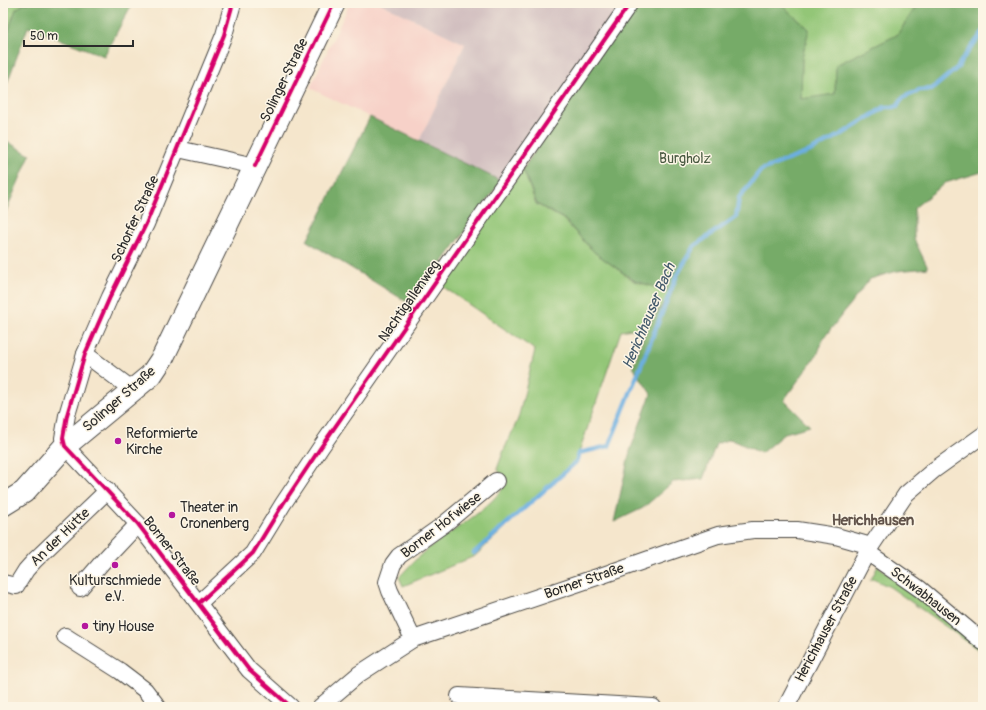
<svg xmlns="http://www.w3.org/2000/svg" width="986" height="710" font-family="Pangolin,sans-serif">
<rect width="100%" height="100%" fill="#fcf5e5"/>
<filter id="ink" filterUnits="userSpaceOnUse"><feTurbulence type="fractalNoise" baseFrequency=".025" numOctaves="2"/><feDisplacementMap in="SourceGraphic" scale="8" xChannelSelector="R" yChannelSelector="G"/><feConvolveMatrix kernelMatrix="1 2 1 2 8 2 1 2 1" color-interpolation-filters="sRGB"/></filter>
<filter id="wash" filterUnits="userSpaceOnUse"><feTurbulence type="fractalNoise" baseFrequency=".012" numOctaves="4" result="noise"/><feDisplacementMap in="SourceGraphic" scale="16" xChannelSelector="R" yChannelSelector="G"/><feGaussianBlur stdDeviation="0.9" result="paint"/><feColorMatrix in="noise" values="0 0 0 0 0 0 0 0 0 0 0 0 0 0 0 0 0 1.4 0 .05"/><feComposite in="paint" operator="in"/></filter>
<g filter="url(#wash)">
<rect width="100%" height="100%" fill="#f5e6cc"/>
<!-- built -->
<path fill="#f7d1c8" d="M 350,3 L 380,3 L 465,44 L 419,141 L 310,88 Z"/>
<!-- industrial -->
<path fill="#d2bfc0" d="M 380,3 L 624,3 L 501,181 L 419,141 L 465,44 Z"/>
<!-- green -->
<g fill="#93c677" stroke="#5f7851">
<path d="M 3,3 L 26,3 L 16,9 L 3,46 Z"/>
<path d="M 779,3 L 918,3 L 897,35 L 836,65 L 835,94 L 801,100 L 802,58 L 809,29 Z"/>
<path d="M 523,169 L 536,204 L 563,219 L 594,252 L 634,281 L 672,292 L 646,326 L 621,331 L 576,461 L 475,556 L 403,586 L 399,577 C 409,567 419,555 430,547 C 456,528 489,510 507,483 L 497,469 L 504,450 L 518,419 L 535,350 L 442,286 Z"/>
<path d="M 878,566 L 983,648 L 983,653 L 890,587 L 875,580 L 872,579 L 870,581 Z"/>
</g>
<!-- forest -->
<g fill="#76ab68" stroke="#506b4a">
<path d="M 26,3 L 132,3 L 132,4 L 104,56 L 28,27 L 3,94 L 3,46 L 16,9 Z"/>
<path d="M 634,3 L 779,3 L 809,29 L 802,58 L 801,99 L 835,94 L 836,65 L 897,35 L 919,3 L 983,3 L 983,173 L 982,172 L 945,183 L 914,208 L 914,239 L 928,268 L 897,271 L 870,279 L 823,339 L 818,353 L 784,400 L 810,426 L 785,433 L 761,453 L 730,439 L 716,444 L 703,479 L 673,482 L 643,508 L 614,522 L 630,451 L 651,394 L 633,367 L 647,326 L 673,292 L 635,281 L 594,252 L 564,219 L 537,204 L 523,169 Z"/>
<path d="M 370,117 L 501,181 L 412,305 L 307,241 Z"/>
<path d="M 3,139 L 30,155 L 3,218 Z"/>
</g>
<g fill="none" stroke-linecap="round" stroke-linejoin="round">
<!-- stream -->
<path stroke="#6cafe1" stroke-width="4.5" d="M 474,553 L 576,462 L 579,453 L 609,446 L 677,275 L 694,246 L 736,217 L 739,198 L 761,170 L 806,153 L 842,134 L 885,107 L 897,107 C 901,98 905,96 914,93 C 916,93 917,91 919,90 C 923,89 928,90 932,89 L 958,67 L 961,61 L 983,32"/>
</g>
</g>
<g filter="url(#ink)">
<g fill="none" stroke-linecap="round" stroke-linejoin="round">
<defs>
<g id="minor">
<path d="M 233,3 L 224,35 L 146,224 L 110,297 L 85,354 L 67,415 L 63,438 L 65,446 L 138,524 L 249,670 L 291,707"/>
<path d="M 178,149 L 255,166"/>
<path d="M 85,354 L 133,390"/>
<path d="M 867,552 L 920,589 L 983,642"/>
<path d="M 3,583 L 16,586 L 26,570 L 35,560 L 108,490"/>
<path d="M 80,588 L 105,559 L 138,524"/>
<path d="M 199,603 L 253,553 L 283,504 L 321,447 L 630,3"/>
<path d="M 65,636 L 120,671 L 145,690 L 158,707"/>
<path d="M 413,639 L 390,591 L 387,582 L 393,564 L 399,556 L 443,525 L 496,481"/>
<path d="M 459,696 L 653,707"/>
<path d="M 320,707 L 359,674 L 413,639 L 606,574 L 718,535 L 753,530 L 797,530 L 836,536 L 871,546"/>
<path d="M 786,707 L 867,552 L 906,494 L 934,470 L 983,435"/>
</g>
<path id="secondary" d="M 3,505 L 24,492 L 65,446 L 151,375 L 163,357 L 334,3"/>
</defs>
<!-- minor casing -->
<use href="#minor" stroke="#494743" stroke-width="18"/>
<!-- secondary casing -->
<use href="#secondary" stroke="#494743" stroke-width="24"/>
<!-- minor -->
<use href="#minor" stroke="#fff" stroke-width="16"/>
<!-- secondary -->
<use href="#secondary" stroke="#fff" stroke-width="22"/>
<defs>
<g id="cycleway">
<path d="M 233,3 L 224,35 L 146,224 L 110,297 L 85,354 L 67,415 L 63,438 L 65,446 L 138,524 L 249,670 L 291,707"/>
<path d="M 255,166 L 334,3"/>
<path d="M 199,603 L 253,553 L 283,504 L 321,447 L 630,3"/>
</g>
</defs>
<!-- cycleway casing -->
<use href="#cycleway" stroke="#fcf5e5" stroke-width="6"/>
<!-- cycleway -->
<use href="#cycleway" stroke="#d6006c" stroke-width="4"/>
</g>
</g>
<!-- markers -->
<g fill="#b5179e" stroke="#fcf5e5" stroke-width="1.5">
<circle cx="118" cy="441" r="4"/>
<circle cx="172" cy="515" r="4"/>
<circle cx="115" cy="565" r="4"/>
<circle cx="85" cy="626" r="4"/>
</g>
<g text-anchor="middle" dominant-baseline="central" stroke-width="3" stroke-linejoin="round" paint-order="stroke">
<!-- street labels -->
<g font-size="14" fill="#2b2b2b" stroke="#fcf5e5">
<text transform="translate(284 80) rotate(-64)">Solinger Straße</text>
<text transform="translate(135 219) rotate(-65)">Schorfer Straße</text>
<text transform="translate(409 301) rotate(-55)">Nachtigallenweg</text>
<text transform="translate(119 399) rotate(-41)">Solinger Straße</text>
<text transform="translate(441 525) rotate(-38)">Borner Hofwiese</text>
<text transform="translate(60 537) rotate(-44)">An der Hütte</text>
<text transform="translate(172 551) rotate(52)">Borner Straße</text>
<text transform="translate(584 581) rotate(-19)">Borner Straße</text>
<text transform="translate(926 596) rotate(38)">Schwabhausen</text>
<text transform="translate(826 629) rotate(-62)">Herichhauser Straße</text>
</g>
<!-- park labels -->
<g font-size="14" fill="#4a5a42" stroke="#fcf5e5">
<text x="685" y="158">Burgholz</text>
</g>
<!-- poi labels -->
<g font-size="14" fill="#2b2b2b" stroke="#fcf5e5" text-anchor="start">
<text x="126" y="433">Reformierte<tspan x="126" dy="16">Kirche</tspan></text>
<text x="180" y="507">Theater in<tspan x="180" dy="16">Cronenberg</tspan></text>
<text x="115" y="580" text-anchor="middle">Kulturschmiede<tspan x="115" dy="16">e.V.</tspan></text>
<text x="93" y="626">tiny House</text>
</g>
<!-- water labels -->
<g font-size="15" font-style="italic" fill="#42596b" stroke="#fcf5e5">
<text transform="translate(649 316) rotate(-67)">Herichhauser Bach</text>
</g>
<!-- neighbourhood labels -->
<g font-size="15" font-weight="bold" fill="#61534a" stroke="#fcf5e5">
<text x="873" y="520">Herichhausen</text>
</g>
</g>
<!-- margin -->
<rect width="986" height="710" fill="none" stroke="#fcf5e5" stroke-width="16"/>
<!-- scale -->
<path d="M24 40v6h109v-6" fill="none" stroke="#2b2b2b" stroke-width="2"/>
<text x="30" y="40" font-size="12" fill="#2b2b2b" stroke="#fcf5e5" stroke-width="3" paint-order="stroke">50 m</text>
</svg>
